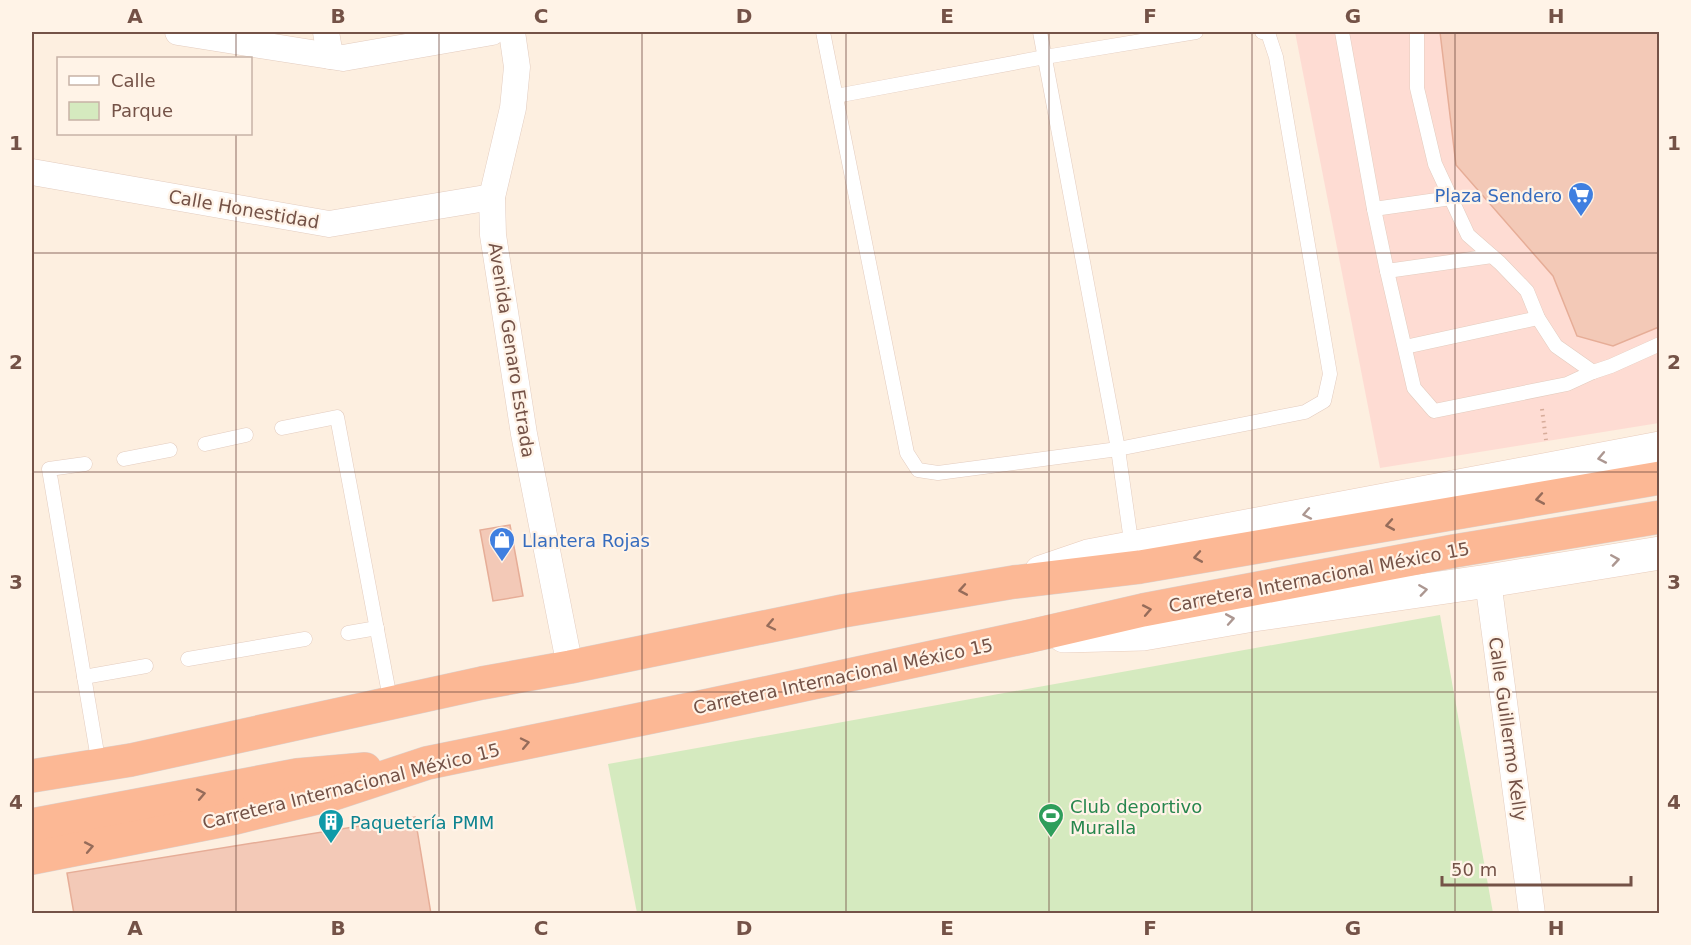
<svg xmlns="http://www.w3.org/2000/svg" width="1691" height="945" font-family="'DejaVu Sans',sans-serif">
<rect width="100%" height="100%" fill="#fdefe0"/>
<!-- commercial -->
<path fill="#fedcd3" d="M 1295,32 L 1659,32 L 1659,423 L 1380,468 Z"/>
<!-- green -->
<path fill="#d5eabf" d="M 1440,615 L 1493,913 L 637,913 L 608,764 Z"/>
<!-- building -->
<g fill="#f3c9b7" stroke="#e6ad97" stroke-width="1.5">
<path d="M 1440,32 L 1659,32 L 1659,327 L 1613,346 L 1577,336 L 1553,276 L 1456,165 Z"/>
<path d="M 510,525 L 523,596 L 493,601 L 480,530 Z"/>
<path d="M 415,817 L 431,914 L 74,914 L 67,873 Z"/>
</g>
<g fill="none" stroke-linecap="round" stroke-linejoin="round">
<defs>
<g id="service">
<path d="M 823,32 L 907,453 L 918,470 L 938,473 L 1118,449 L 1305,412 L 1324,401 L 1330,374 L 1276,57 L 1268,33 L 1262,32"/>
<path d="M 1040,32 L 1118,449 L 1132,548"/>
<path d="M 1342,32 L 1374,209 L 1451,198"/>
<path d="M 1417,32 L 1417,88 L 1435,164 L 1468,235 L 1500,263 L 1527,291 L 1538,318 L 1556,346 L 1593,372 L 1611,366 L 1660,344"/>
<path d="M 836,96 L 1045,57 L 1196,32"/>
<path d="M 1374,209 L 1387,271 L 1492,256"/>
<path d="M 1387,271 L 1414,388 L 1434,411 L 1567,384 L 1593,372"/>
<path d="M 1405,347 L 1538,318"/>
<path d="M 282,428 L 337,417 L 391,704"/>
<path d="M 205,444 L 246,435"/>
<path d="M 124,459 L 170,450"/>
<path d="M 85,464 L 49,469 L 99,765"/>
<path d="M 348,633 L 377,628"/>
<path d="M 188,659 L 305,639"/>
<path d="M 84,677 L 146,666"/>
</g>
<g id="minor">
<path d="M 178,32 L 343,58 L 492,32"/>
<path d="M 326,32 L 330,56"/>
<path d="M 512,32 L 517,67 L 513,108 L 492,197 L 493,235 L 524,434 L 570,667"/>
<path d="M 32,172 L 329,224 L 492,197"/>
<path d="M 1488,581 L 1532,914"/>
</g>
<g id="secondary">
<path d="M 1041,572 L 1088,556 L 1660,448"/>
<path d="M 1064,636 L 1143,634 L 1253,615 L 1488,581 L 1660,553"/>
</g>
<g id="trunk">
<path d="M 32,776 L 131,760 L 482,683 L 570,667 L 843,611 L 1014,582 L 1140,567 L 1660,478"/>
<path d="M 32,825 L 297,775 L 365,769"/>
<path d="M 32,858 L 235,818 L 333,794 L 427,763 L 710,705 L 1026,637 L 1143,610 L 1454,551 L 1660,517"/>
</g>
</defs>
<!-- service casing -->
<use href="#service" stroke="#e3ccbf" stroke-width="15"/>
<!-- minor casing -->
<use href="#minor" stroke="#e3ccbf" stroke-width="27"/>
<!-- secondary casing -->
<use href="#secondary" stroke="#e8ccbc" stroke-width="34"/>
<!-- trunk casing -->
<use href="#trunk" stroke="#dbd2cf" stroke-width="34"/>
<!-- path -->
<path stroke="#d7ac9a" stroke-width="4" stroke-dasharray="1.5 4.5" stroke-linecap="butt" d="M 1542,409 L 1546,440"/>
<!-- service -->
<use href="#service" stroke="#fff" stroke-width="14"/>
<!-- minor -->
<use href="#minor" stroke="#fff" stroke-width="26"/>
<!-- secondary -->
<use href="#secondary" stroke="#fff" stroke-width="33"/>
<!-- trunk -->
<use href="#trunk" stroke="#fcb895" stroke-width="33"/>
</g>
<!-- one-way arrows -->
<defs><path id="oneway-chevron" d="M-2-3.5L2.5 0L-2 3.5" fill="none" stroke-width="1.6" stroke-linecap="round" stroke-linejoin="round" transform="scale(1.5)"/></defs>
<g stroke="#ac9791">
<use href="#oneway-chevron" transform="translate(1602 458) rotate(169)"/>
<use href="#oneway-chevron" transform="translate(1307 514) rotate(169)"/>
<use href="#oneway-chevron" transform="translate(1615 560) rotate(-9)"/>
<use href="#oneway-chevron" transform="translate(1423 590) rotate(-8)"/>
<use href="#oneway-chevron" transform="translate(1230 619) rotate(-10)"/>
</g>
<g stroke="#966c5a">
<use href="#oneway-chevron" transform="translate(1540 499) rotate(170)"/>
<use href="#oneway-chevron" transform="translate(1390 525) rotate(170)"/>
<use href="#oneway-chevron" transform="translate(1198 557) rotate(170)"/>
<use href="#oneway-chevron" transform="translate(963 590) rotate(170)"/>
<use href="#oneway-chevron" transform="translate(1147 610) rotate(-11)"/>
<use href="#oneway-chevron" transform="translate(771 625) rotate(168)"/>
<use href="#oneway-chevron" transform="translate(525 743) rotate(-12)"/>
<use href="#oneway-chevron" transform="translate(201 794) rotate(-11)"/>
<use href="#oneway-chevron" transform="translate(89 847) rotate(-11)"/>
</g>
<!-- grid -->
<path fill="none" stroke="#745247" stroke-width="1.5" stroke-opacity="0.55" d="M 236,32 L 236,58M 439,32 L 439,914M 642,32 L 642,914M 846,32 L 846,914M 1049,32 L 1049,914M 1252,32 L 1252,914M 1455,32 L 1455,914M 236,134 L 236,914M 32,253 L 1660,253M 32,472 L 1660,472M 32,692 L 1660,692"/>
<!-- icons -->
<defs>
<symbol id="supermarket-pin" viewBox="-11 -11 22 30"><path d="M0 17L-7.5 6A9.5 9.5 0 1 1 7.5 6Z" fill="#3f7fe0" stroke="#fff3e7"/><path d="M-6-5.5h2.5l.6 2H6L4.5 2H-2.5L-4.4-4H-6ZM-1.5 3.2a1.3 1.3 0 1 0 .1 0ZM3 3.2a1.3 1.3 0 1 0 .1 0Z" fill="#fff"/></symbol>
<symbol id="shop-pin" viewBox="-11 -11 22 30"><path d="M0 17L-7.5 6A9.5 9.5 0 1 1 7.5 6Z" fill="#3f7fe0" stroke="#fff3e7"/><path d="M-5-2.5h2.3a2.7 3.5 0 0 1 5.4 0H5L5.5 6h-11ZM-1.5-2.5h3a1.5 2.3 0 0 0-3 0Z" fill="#fff"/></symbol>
<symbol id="stadium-pin" viewBox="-11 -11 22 30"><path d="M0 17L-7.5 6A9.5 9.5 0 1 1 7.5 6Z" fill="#2e9e5b" stroke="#fff3e7"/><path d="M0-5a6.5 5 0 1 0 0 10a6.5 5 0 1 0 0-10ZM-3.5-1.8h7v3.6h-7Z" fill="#fff"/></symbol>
<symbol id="building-pin" viewBox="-11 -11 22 30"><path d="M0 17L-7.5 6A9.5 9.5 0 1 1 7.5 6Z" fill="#0f9aa8" stroke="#fff3e7"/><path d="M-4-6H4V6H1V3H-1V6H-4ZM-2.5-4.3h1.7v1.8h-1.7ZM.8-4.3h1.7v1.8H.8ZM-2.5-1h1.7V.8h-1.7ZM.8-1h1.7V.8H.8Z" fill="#fff"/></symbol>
</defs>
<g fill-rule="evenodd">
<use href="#supermarket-pin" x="1566" y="180" width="30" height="40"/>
<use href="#shop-pin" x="487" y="525" width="30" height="40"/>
<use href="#stadium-pin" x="1036" y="801" width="30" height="40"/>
<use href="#building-pin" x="316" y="807" width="30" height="40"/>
</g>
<g text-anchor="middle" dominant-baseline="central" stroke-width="4.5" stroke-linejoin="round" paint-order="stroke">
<!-- shop labels -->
<g font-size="18" fill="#366cbe" stroke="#fff3e7" text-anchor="end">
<text x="1562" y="195">Plaza Sendero</text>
<text x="522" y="540" text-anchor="start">Llantera Rojas</text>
</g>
<!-- street labels -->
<g font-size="18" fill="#745247" stroke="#fff3e7">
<text transform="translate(244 209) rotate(10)">Calle Honestidad</text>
<text transform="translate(512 350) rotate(81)">Avenida Genaro Estrada</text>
<text transform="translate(1319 577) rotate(-11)">Carretera Internacional México 15</text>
<text transform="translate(843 676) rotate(-12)">Carretera Internacional México 15</text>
<text transform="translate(1508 729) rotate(82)">Calle Guillermo Kelly</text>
<text transform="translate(351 786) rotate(-14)">Carretera Internacional México 15</text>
</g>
<!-- leisure labels -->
<g font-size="18" fill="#27864d" stroke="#fff3e7" text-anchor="start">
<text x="1070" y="806">Club deportivo<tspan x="1070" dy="21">Muralla</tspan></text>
</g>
<!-- culture labels -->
<g font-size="18" fill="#0d838f" stroke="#fff3e7" text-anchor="start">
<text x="350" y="822">Paquetería PMM</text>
</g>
</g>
<!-- border -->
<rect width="1691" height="945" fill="none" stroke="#fff3e7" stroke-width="66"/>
<!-- legend -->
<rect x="57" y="57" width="195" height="78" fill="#fff3e7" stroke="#c7b3a7" stroke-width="1.5"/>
<rect x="69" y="76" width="30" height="9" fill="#ffffff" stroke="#c7b3a7" stroke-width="1.5"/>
<text x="111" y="87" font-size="18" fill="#745247">Calle</text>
<rect x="69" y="102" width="30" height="18" fill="#d5eabf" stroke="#c7b3a7" stroke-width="1.5"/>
<text x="111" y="117" font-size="18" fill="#745247">Parque</text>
<!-- scale -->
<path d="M1442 876v9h189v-9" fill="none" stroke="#745247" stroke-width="3"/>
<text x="1451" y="876" font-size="18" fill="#745247" stroke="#fff3e7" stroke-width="4.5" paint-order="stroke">50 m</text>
<rect x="33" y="33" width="1625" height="879" fill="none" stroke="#745247" stroke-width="2"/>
<g font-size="20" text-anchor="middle" font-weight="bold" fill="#745247">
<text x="135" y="23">A</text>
<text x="338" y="23">B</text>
<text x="541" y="23">C</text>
<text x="744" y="23">D</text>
<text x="947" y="23">E</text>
<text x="1150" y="23">F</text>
<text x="1353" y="23">G</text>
<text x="1556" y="23">H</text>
<text x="16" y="150">1</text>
<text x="1674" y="150">1</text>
<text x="16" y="369">2</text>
<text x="1674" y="369">2</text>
<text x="16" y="589">3</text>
<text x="1674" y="589">3</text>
<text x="16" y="809">4</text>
<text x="1674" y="809">4</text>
<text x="135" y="935">A</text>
<text x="338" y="935">B</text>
<text x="541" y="935">C</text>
<text x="744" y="935">D</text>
<text x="947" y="935">E</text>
<text x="1150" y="935">F</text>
<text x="1353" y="935">G</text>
<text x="1556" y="935">H</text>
</g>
</svg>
